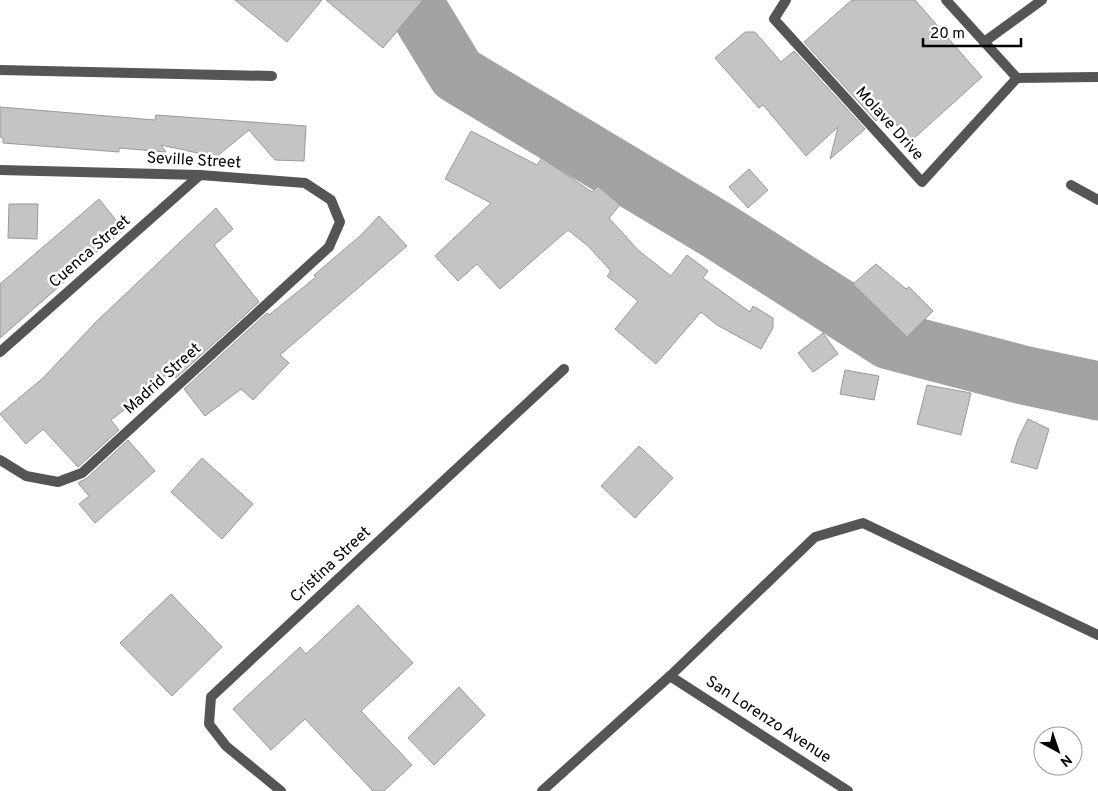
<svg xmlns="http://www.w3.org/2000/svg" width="1098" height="791" font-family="Overpass,sans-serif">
<rect width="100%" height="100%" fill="#fff"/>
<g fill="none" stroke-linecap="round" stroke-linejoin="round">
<!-- river -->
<path stroke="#a3a3a3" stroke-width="59" d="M 412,0 L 457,74 L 717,230 L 889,340 L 1023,375 L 1098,391"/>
</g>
<!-- building -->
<g fill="#c4c4c4" stroke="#999">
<path d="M 235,0 L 322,0 L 287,42 Z"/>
<path d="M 326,0 L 423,0 L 383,48 Z"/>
<path d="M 852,0 L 915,0 L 982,77 L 911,141 L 885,112 L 876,121 L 804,42 Z"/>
<path d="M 745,32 L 755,32 L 781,62 L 794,51 L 865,129 L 830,159 L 838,127 L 806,156 L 763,105 L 759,108 L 715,58 Z"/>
<path d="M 0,107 L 155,120 L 156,115 L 306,126 L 304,161 L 275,160 L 249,130 L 216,157 L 161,145 L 166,152 L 119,148 L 119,152 L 3,143 L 3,138 L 0,137 Z"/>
<path d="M 471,131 L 537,165 L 542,158 L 592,192 L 598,186 L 620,205 L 609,218 L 639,251 L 671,276 L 687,255 L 708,271 L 703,278 L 750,312 L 753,306 L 773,318 L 773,328 L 761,349 L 717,325 L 701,312 L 656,364 L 615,329 L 638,301 L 607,276 L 611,271 L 588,246 L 568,230 L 500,289 L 477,264 L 458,281 L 435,256 L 491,203 L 445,179 Z"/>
<path d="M 749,169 L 768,190 L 748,208 L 729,187 Z"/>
<path d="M 99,199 L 124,230 L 68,275 L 70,277 L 0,338 L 0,284 Z"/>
<path d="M 9,204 L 38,204 L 37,239 L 8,238 Z"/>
<path d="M 216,208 L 233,229 L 214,245 L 259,302 L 176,378 L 172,373 L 111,420 L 119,430 L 78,467 L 43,429 L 26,444 L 0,414 L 43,378 L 97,321 Z"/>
<path d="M 379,216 L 407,246 L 280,355 L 289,363 L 253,400 L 241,389 L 205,416 L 184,389 L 267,313 L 269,315 L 316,277 L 314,275 L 360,236 Z"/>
<path d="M 876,264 L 906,289 L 909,287 L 933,311 L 907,337 L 853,284 Z"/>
<path d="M 823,333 L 838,354 L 813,372 L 798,353 Z"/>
<path d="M 845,370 L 879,376 L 874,400 L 840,394 Z"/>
<path d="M 927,385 L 971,393 L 961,435 L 917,424 Z"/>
<path d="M 1028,419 L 1049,429 L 1037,469 L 1011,462 L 1018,439 Z"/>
<path d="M 128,440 L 155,471 L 95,523 L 79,504 L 89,496 L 78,483 L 87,478 Z"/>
<path d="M 639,446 L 673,478 L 635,518 L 601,486 Z"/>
<path d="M 202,458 L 253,504 L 222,539 L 171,492 Z"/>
<path d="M 171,594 L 222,647 L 172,696 L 120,643 Z"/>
<path d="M 358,605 L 413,663 L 361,711 L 412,765 L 384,791 L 373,791 L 305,719 L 271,750 L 233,709 L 300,647 L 306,654 Z"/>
<path d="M 459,687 L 485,715 L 434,765 L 408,738 Z"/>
</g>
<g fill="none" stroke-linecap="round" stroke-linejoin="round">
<!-- service -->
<path stroke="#555" stroke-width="10" d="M 0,70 L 272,76"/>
<!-- minor -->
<g stroke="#555" stroke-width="10">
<path d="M 786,0 L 774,19 L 922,182 L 1017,78"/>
<path d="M 946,0 L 1017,78 L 1098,77"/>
<path d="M 984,42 L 1042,0"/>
<path d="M 0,170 L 200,175 L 305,183 L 331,200 L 340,222 L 329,247 L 82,473 L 58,482 L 26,476 L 0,460"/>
<path d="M 1071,185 L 1098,200"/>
<path d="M 0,352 L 200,175"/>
<path d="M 670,676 L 848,791"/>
<path d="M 281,791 L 226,746 L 209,724 L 211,697 L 564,369"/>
<path d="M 542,791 L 670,676 L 815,537 L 863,523 L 1098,635"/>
</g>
</g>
<g text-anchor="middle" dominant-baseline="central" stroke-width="5" stroke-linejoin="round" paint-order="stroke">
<!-- street labels -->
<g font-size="16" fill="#000" stroke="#fff">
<text transform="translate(889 124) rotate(48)">Molave Drive</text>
<text transform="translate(194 161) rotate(3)">Seville Street</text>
<text transform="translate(90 252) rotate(-41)">Cuenca Street</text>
<text transform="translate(163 379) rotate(-42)">Madrid Street</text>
<text transform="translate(331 565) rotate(-43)">Cristina Street</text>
<text transform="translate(768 720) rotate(33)">San Lorenzo Avenue</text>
</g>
</g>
<!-- north arrow -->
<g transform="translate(1058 751) rotate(140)"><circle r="24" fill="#ffffff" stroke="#999999"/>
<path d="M0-4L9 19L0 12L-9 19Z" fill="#000000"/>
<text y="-8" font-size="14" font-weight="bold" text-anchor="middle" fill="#000000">N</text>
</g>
<!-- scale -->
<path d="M923 38v8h98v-8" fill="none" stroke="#000000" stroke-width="2.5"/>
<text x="930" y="38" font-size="15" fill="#000000" stroke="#ffffff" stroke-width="4" paint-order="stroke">20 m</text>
</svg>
